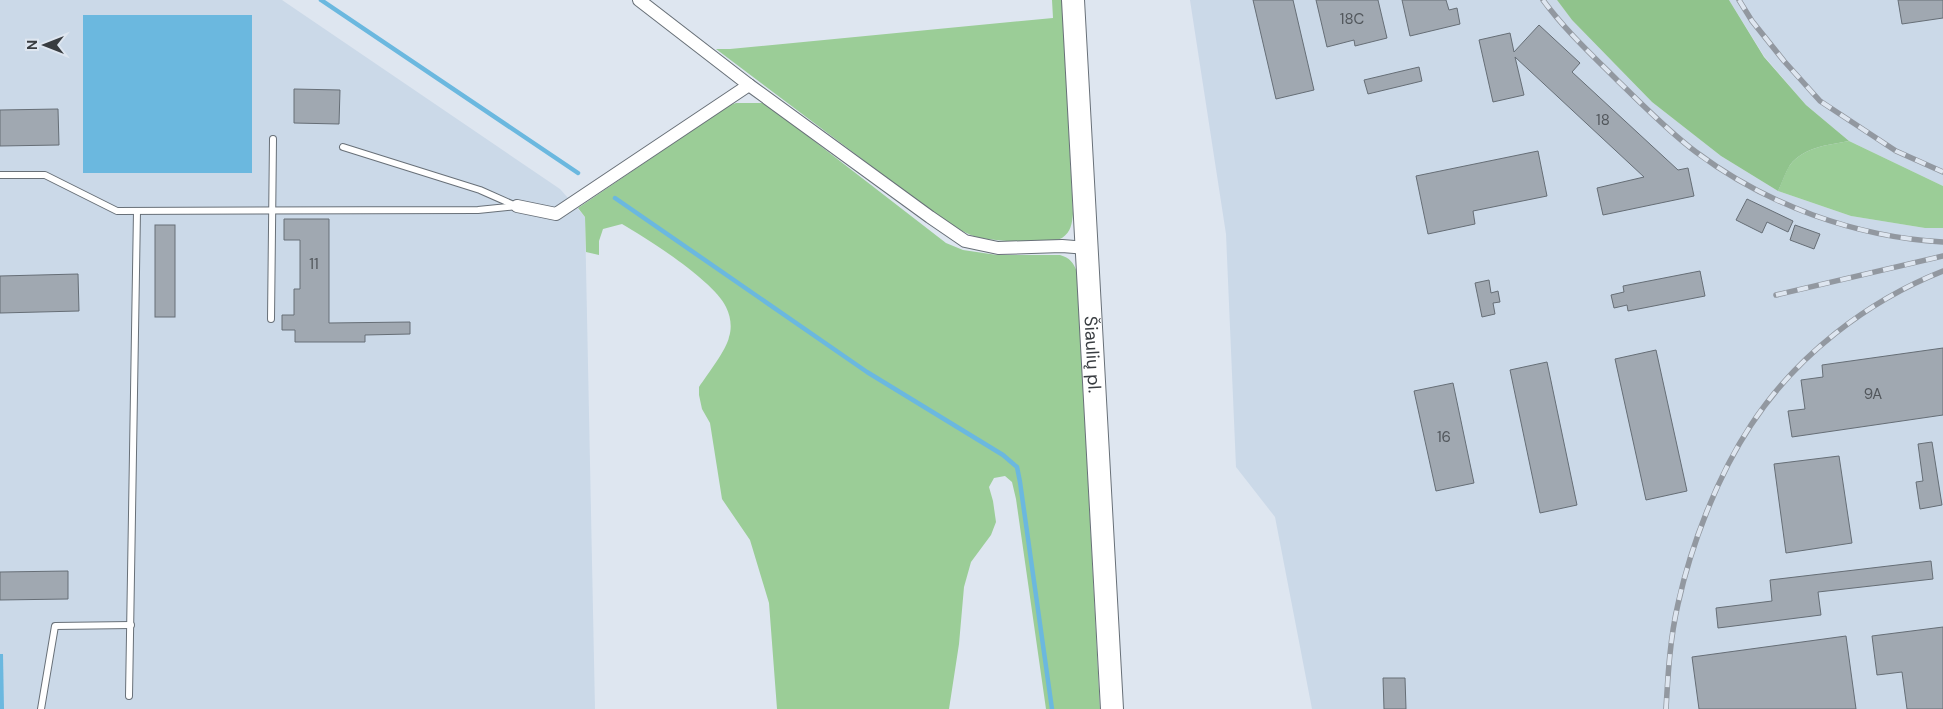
<svg xmlns="http://www.w3.org/2000/svg" width="1943" height="709" font-family="'DM Sans',sans-serif">
<rect width="100%" height="100%" fill="#dee6f0"/>
<!-- built -->
<g fill="#cbd9e8">
<path d="M 0,0 L 282,0 L 560,189 L 585,217 L 595,709 L 0,709 Z"/>
<path d="M 1190,0 L 1557,0 L 1572,20 L 1652,102 L 1721,156 L 1778,191 L 1851,216 L 1925,228 L 1943,228 L 1943,709 L 1312,709 L 1275,517 L 1236,467 L 1226,234 Z"/>
<path d="M 1729,0 L 1943,0 L 1943,186 L 1849,141 L 1806,105 L 1764,56 Z"/>
</g>
<!-- green -->
<g fill="#9bcd97">
<path d="M 1052,0 L 1062,0 L 1073,214 C 1072,223 1071,232 1062,238 C 1049,245 996,241 981,238 C 967,235 955,227 943,220 L 716,49 L 730,49 L 1053,18 Z"/>
<path d="M 736,103 L 765,103 L 946,243 L 963,250 L 997,255 L 1060,255 C 1070,258 1073,262 1077,272 L 1100,709 L 1046,709 L 1016,499 L 1012,482 L 1005,476 L 994,478 L 989,487 L 993,501 L 996,522 L 991,535 L 971,562 L 964,587 L 959,644 L 949,709 L 777,709 L 769,603 L 750,540 L 722,499 L 710,423 L 702,409 L 699,395 L 699,387 C 707,375 727,349 729,337 C 732,328 731,317 726,307 C 714,281 648,239 622,224 L 603,229 L 599,241 L 599,255 L 586,252 L 585,217 L 578,208 L 728,106 Z"/>
<path d="M 1849,141 L 1943,186 L 1943,228 L 1925,228 L 1851,216 L 1778,191 C 1782,183 1785,172 1790,165 C 1804,147 1828,145 1849,141 Z"/>
</g>
<!-- forest -->
<path fill="#90c38c" d="M 1557,0 L 1729,0 L 1764,57 L 1806,105 L 1849,141 C 1828,145 1804,147 1790,165 C 1785,173 1782,183 1778,191 L 1721,156 L 1652,102 L 1572,20 Z"/>
<!-- water -->
<g fill="#6bb8df">
<rect x="83" y="15" width="169" height="158"/>
<path d="M 0,654 L 3,654 L 4,709 L 0,709 Z"/>
</g>
<g fill="none" stroke-linecap="round" stroke-linejoin="round">
<!-- stream -->
<g stroke="#6bb8df" stroke-width="4.5">
<path d="M 321,0 L 578,173"/>
<path d="M 615,198 L 867,372 L 1003,455 L 1017,467 L 1020,482 L 1052,709"/>
</g>
</g>
<!-- building -->
<g fill="#a0a8b1" stroke="#666e76">
<path d="M 1253,0 L 1293,0 L 1314,90 L 1276,99 Z"/>
<path d="M 1316,0 L 1378,0 L 1387,38 L 1355,46 L 1354,40 L 1327,47 Z"/>
<path d="M 1402,0 L 1446,0 L 1449,10 L 1457,8 L 1460,24 L 1410,36 Z"/>
<path d="M 1898,0 L 1943,0 L 1943,18 L 1902,24 Z"/>
<path d="M 1539,25 L 1580,63 L 1572,72 L 1678,170 L 1688,168 L 1694,196 L 1603,215 L 1597,188 L 1644,177 L 1515,57 L 1524,95 L 1493,102 L 1479,40 L 1510,33 L 1514,52 Z"/>
<path d="M 1419,67 L 1422,81 L 1368,94 L 1364,80 Z"/>
<path d="M 294,89 L 340,90 L 339,124 L 294,123 Z"/>
<path d="M 58,109 L 59,145 L 0,146 L 0,110 Z"/>
<path d="M 1538,151 L 1547,196 L 1473,211 L 1475,224 L 1428,234 L 1416,176 Z"/>
<path d="M 1747,199 L 1793,221 L 1788,232 L 1767,222 L 1762,233 L 1736,220 Z"/>
<path d="M 284,219 L 329,219 L 329,323 L 410,322 L 410,334 L 365,335 L 365,342 L 295,342 L 295,330 L 282,330 L 282,315 L 294,315 L 294,289 L 300,289 L 300,240 L 284,240 Z"/>
<rect x="155" y="225" width="20" height="92"/>
<path d="M 1795,225 L 1820,234 L 1814,249 L 1790,240 Z"/>
<path d="M 1700,271 L 1705,296 L 1628,311 L 1627,305 L 1614,308 L 1611,295 L 1624,292 L 1623,286 Z"/>
<path d="M 78,274 L 79,311 L 0,313 L 0,276 Z"/>
<path d="M 1489,280 L 1491,293 L 1498,291 L 1500,302 L 1493,303 L 1495,314 L 1482,317 L 1475,283 Z"/>
<path d="M 1943,348 L 1943,415 L 1792,437 L 1788,411 L 1805,409 L 1801,380 L 1823,377 L 1822,365 Z"/>
<path d="M 1656,350 L 1687,491 L 1646,500 L 1615,359 Z"/>
<path d="M 1547,362 L 1577,505 L 1540,513 L 1510,370 Z"/>
<path d="M 1453,383 L 1474,483 L 1436,491 L 1414,391 Z"/>
<path d="M 1932,442 L 1942,505 L 1920,509 L 1916,482 L 1923,481 L 1918,444 Z"/>
<path d="M 1839,456 L 1852,543 L 1786,553 L 1774,464 Z"/>
<path d="M 1931,561 L 1933,579 L 1818,592 L 1821,615 L 1718,628 L 1716,608 L 1772,601 L 1770,580 Z"/>
<path d="M 68,571 L 68,599 L 0,600 L 0,572 Z"/>
<path d="M 1943,627 L 1943,709 L 1907,709 L 1902,672 L 1877,675 L 1872,636 Z"/>
<path d="M 1846,636 L 1856,709 L 1699,709 L 1692,657 Z"/>
<path d="M 1383,678 L 1405,678 L 1406,709 L 1384,709 Z"/>
</g>
<g fill="none" stroke-linecap="round" stroke-linejoin="round">
<defs>
<g id="lane">
<path d="M 343,147 L 480,190 L 516,206"/>
<path d="M 0,175 L 45,175 L 117,211 L 478,210 L 517,206"/>
<path d="M 271,319 L 273,139"/>
<path d="M 129,696 L 137,211"/>
<path d="M 41,709 L 55,626 L 131,625"/>
</g>
<g id="street">
<path d="M 639,0 L 749,85 L 930,217 L 965,241 L 998,248 L 1062,246 L 1087,248"/>
<path d="M 517,206 L 556,214 L 749,85"/>
</g>
<g id="highway">
<path id="s1" d="M 1073,0 L 1112,709"/>
</g>
</defs>
<!-- lane casing -->
<use href="#lane" stroke="#687078" stroke-width="8"/>
<!-- street casing -->
<use href="#street" stroke="#687078" stroke-width="14"/>
<!-- highway casing -->
<use href="#highway" stroke="#687078" stroke-width="24"/>
<!-- lane -->
<use href="#lane" stroke="#fff" stroke-width="6"/>
<!-- street -->
<use href="#street" stroke="#fff" stroke-width="12"/>
<!-- highway -->
<use href="#highway" stroke="#fff" stroke-width="22"/>
<defs>
<g id="rail">
<path d="M 1543,0 C 1565,30 1592,55 1618,81 C 1643,105 1668,131 1696,152 C 1767,205 1855,237 1943,242"/>
<path d="M 1739,0 L 1752,21 L 1784,61 L 1820,101 L 1896,151 L 1943,172"/>
<path d="M 1776,295 L 1943,256"/>
<path d="M 1666,709 C 1668,674 1670,638 1678,604 C 1691,545 1718,475 1751,425 C 1796,356 1867,301 1943,271"/>
</g>
</defs>
<!-- rail casing -->
<use href="#rail" stroke="#9298a0" stroke-width="5.5"/>
<!-- rail -->
<use href="#rail" stroke="#dee6f0" stroke-width="4" stroke-dasharray="11" stroke-linecap="butt"/>
</g>
<g text-anchor="middle" dominant-baseline="central" stroke-width="4" stroke-linejoin="round" paint-order="stroke">
<!-- number labels -->
<g font-size="15" fill="#52575c">
<text x="1352" y="19">18C</text>
<text x="1603" y="120">18</text>
<text x="314" y="264">11</text>
<text x="1873" y="394">9A</text>
<text x="1444" y="437">16</text>
</g>
<!-- street labels -->
<g font-size="18" fill="#383c40" stroke="#dee6f0">
<text stroke="none"><textPath href="#s1" startOffset="355">Šiaulių pl.</textPath></text>
</g>
</g>
<!-- north arrow -->
<g transform="translate(45 45) rotate(270)" stroke="#dee6f0" stroke-width="4" paint-order="stroke">
<path d="M0-4L9 19L0 12L-9 19Z" fill="#383c40"/>
<text y="-8" font-size="14" font-weight="bold" text-anchor="middle" fill="#383c40">N</text>
</g>
</svg>
